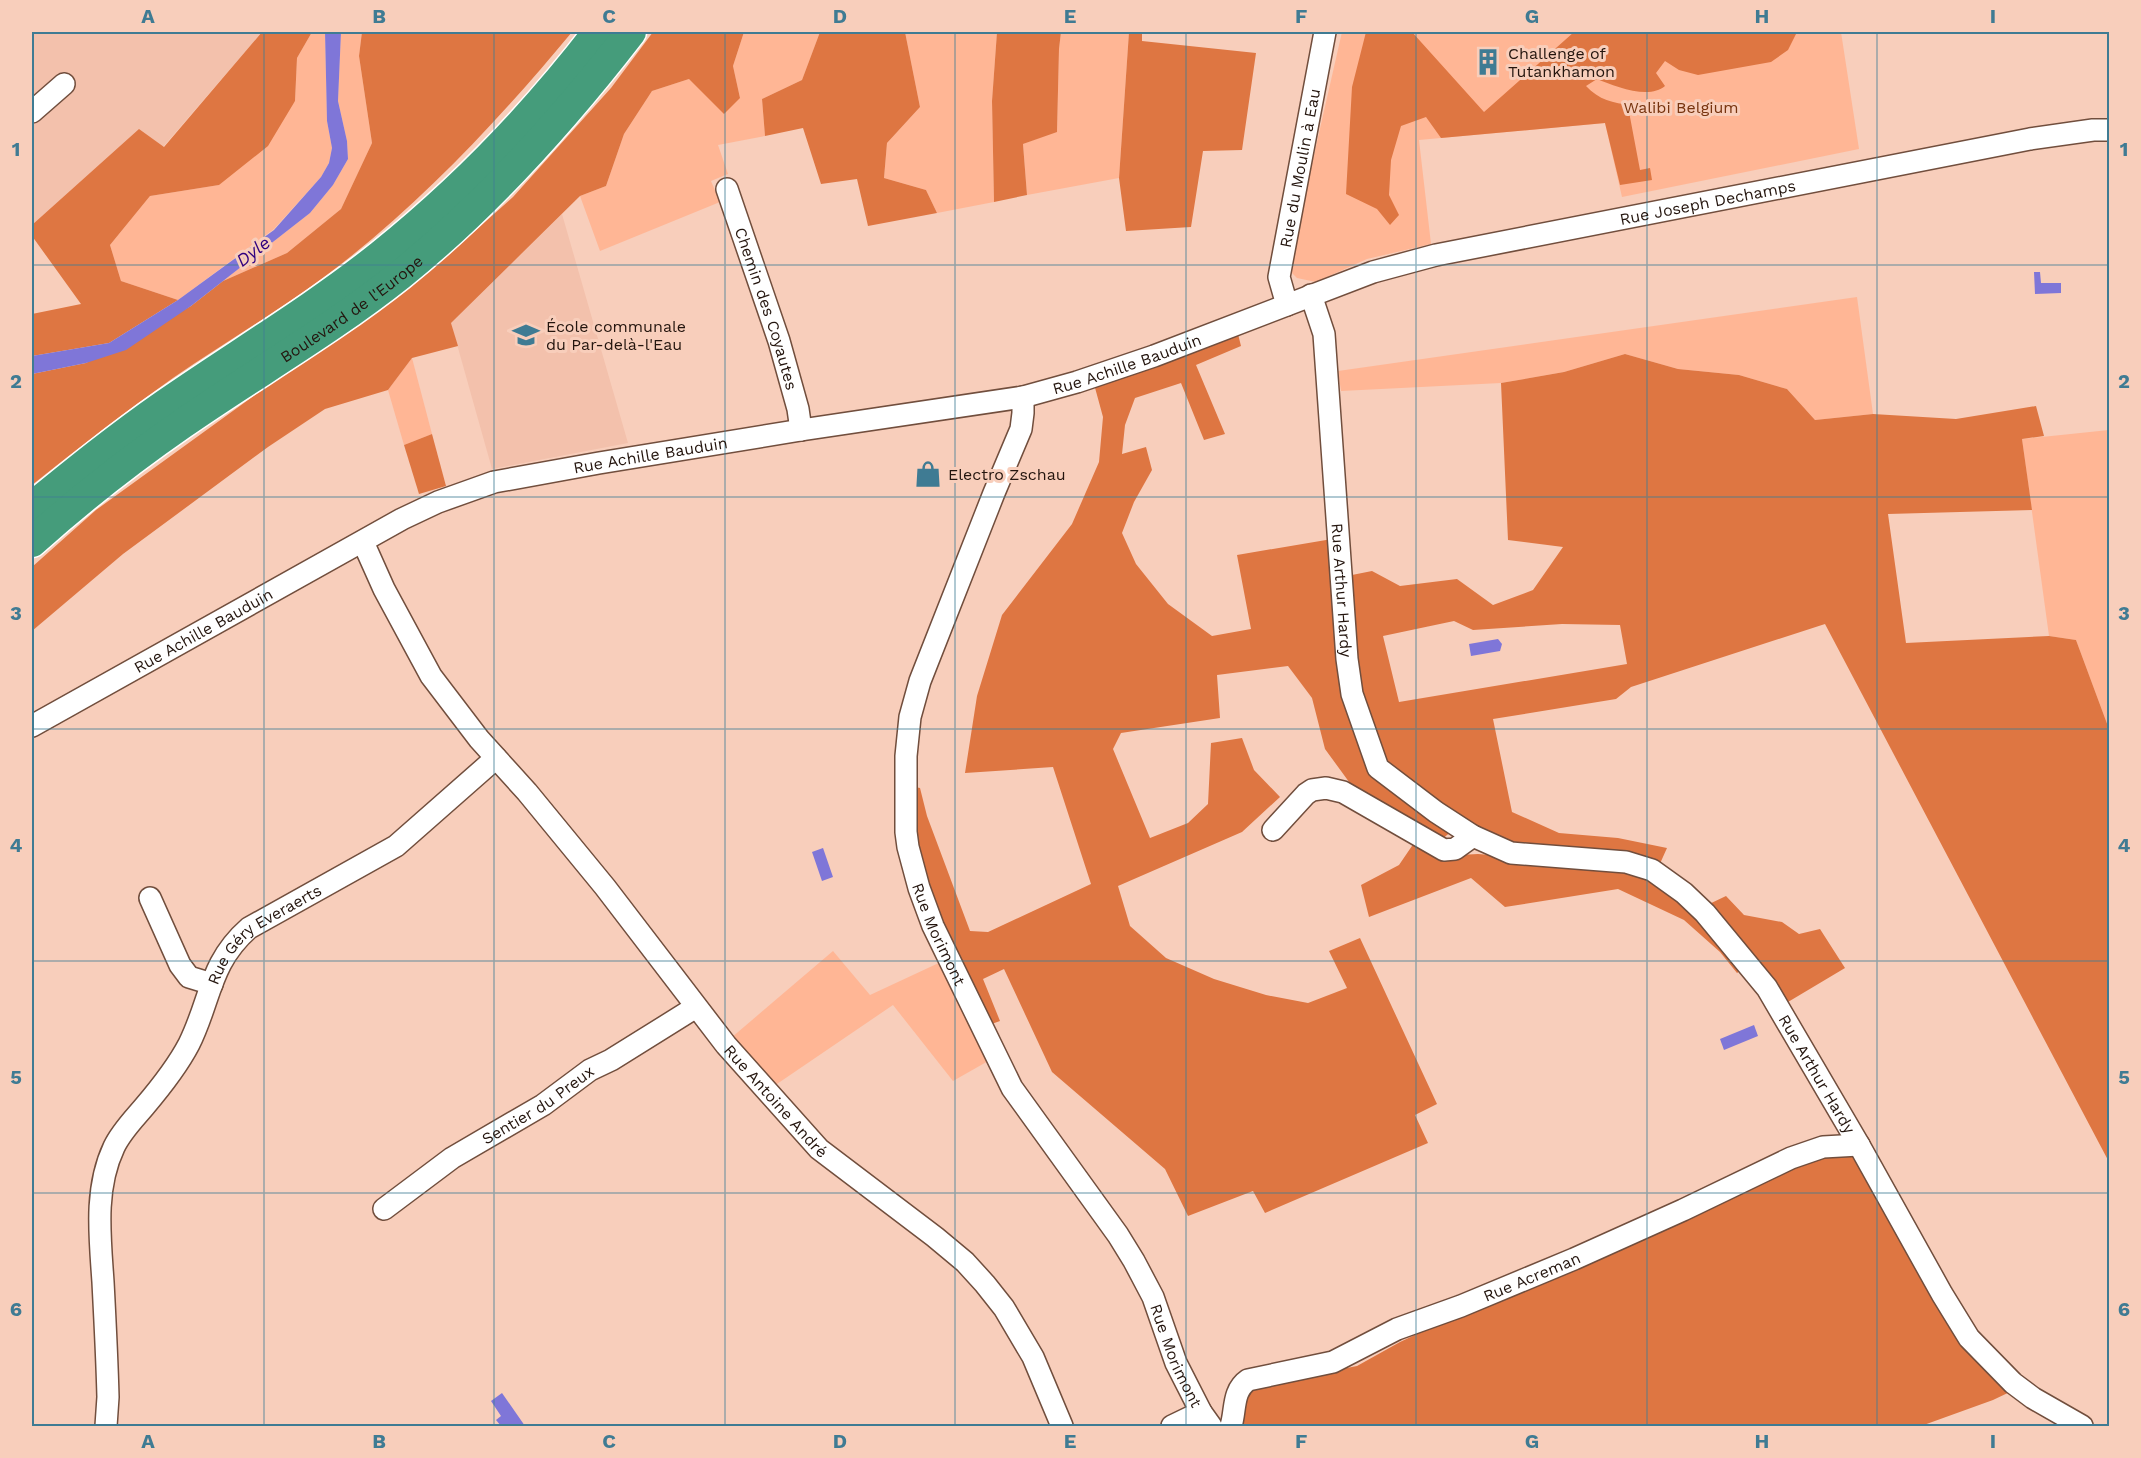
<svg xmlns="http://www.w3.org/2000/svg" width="2141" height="1458" font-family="'Work Sans',sans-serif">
<rect width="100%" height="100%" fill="#f8cebb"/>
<!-- built -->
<g fill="#f3c1ac">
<path d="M 32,32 L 262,32 L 163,147 L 32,225 Z"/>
<path d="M 562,214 L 628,443 L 492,469 L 451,323 Z"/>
</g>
<!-- green -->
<g fill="#ffb695">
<path d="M 312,32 L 325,32 L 327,121 L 332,148 L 329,163 L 321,177 L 274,229 L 178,300 L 121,281 L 110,245 L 150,196 L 219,185 L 295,101 L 297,58 Z"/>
<path d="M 341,32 L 362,32 L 359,56 L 372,143 L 341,209 L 287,253 L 223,281 L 310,213 L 333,185 L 348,159 L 347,141 L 338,101 Z"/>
<path d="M 744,32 L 820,32 L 802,80 L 762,99 L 765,136 L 718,145 L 728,174 L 711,181 L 720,202 L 600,251 L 580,196 L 606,186 L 624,134 L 652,91 L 689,79 L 740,98 L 733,66 Z"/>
<path d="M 905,32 L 997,32 L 992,101 L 994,202 L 937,213 L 926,190 L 884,178 L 887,143 L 920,107 Z"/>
<path d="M 1061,32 L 1129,32 L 1119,178 L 1027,195 L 1023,144 L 1057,131 L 1059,49 Z"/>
<path d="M 1342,32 L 1841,32 L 1859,149 L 1622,197 L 1605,123 L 1419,140 L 1431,244 L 1367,259 L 1316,282 L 1297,278 L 1288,269 Z"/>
<path d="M 1857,297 L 1873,414 L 1815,420 L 1787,389 L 1739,375 L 1678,369 L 1625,354 L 1564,372 L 1501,383 L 1341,391 L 1338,371 Z"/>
<path d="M 412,358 L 432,434 L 404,445 L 388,390 Z"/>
<path d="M 2109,430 L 2109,729 L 2076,640 L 2049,636 L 2022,439 Z"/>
<path d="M 833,951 L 870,995 L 943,961 L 990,1060 L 953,1081 L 893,1005 L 774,1086 L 731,1038 Z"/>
</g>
<!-- forest -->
<g fill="#de7642" fill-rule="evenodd">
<path d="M 262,32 L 312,32 L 297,58 L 295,101 L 268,146 L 219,185 L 150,196 L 110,245 L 121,281 L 178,300 L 109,343 L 32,356 L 32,314 L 81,304 L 32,236 L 32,225 L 139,129 L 164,147 Z"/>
<path d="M 362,32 L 572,32 C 499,120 416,209 324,277 C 275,313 223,344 173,378 C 125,412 78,448 32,485 L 32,374 L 86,363 L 191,306 L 223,281 L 287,253 L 341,209 L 372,143 L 359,56 Z"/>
<path d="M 653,32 L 744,32 L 733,66 L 740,98 L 724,114 L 689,79 L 652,91 L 624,134 L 606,186 L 580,196 L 451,323 L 458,346 L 412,358 L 388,390 L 325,409 L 268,447 L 123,554 L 32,631 L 32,567 L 96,510 L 338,335 L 424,276 L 513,197 L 611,88 Z"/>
<path d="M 820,32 L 905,32 L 920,107 L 887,143 L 884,178 L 926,190 L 937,213 L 868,226 L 857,179 L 821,184 L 803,128 L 765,136 L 762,99 L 802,80 Z"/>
<path d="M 997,32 L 1061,32 L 1059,49 L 1057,132 L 1023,144 L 1027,195 L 994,202 L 992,101 Z"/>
<path d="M 1129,32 L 1142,32 L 1142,41 L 1256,53 L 1242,150 L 1203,151 L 1191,227 L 1126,231 L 1119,178 Z"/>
<path d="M 1366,32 L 1412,32 L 1484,112 L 1574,32 L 1797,32 L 1788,50 L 1771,62 L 1698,75 L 1679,70 L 1665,61 L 1656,73 L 1665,86 C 1649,100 1614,86 1597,79 L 1586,86 C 1599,100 1613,103 1631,105 L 1630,117 L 1640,170 L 1650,168 L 1652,180 L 1620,185 L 1605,123 L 1441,138 L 1426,117 L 1401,126 L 1391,160 L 1389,195 L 1399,215 L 1390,225 L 1377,209 L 1346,194 L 1352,87 Z"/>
<path d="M 1237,330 L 1241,346 L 1196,365 L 1225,434 L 1204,440 L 1181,383 L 1135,398 L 1125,425 L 1122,454 L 1146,447 L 1152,470 L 1134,502 L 1122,533 L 1136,564 L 1168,604 L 1212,636 L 1251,629 L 1237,555 L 1332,539 L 1373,770 L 1454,829 L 1440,841 L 1352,786 L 1325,749 L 1312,698 L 1288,666 L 1217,675 L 1220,718 L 1121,733 L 1113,749 L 1150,838 L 1188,823 L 1208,804 L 1211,743 L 1242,738 L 1254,770 L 1280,797 L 1242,832 L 1118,886 L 1130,926 L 1166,958 L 1214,979 L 1266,995 L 1308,1003 L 1347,988 L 1329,951 L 1360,938 L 1437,1104 L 1415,1115 L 1428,1143 L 1265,1213 L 1253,1191 L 1188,1216 L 1165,1169 L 1052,1072 L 1004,969 L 983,979 L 1000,1021 L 986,1026 L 920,880 L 910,786 L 920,788 L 927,816 L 970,931 L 988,932 L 1091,884 L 1053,767 L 965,773 L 977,696 L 1002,615 L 1072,524 L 1099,462 L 1103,417 L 1094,384 Z"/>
<path d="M 1625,354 L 1678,369 L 1739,375 L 1787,389 L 1815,420 L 1873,414 L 1956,419 L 2036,406 L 2044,436 L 2022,439 L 2032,510 L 1888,514 L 1906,643 L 2049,636 L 2076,640 L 2109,729 L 2109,1162 L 1825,624 L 1631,687 L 1616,699 L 1493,719 L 1512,812 L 1559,833 L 1618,838 L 1667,848 L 1658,868 L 1518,847 L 1479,832 L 1382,764 L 1358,694 L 1347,576 L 1372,571 L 1400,586 L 1457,579 L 1493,605 L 1533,590 L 1563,547 L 1508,540 L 1501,383 L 1564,372 ZM 1454,621 L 1473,630 L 1562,624 L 1620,625 L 1627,664 L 1399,702 L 1383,636 Z"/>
<path d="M 432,434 L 446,486 L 419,494 L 404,445 Z"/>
<path d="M 1414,843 L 1441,856 L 1478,854 L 1626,866 L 1682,895 L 1744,968 L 1737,973 L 1720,952 L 1684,920 L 1618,889 L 1505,907 L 1471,878 L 1369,917 L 1361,885 L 1399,865 Z"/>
<path d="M 1726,896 L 1744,915 L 1782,922 L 1799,934 L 1820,929 L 1845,968 L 1788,1002 L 1757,962 L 1705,906 Z"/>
<path d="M 1832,1151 L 1852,1156 L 1863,1166 L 2014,1390 L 1993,1400 L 1921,1426 L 1235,1426 L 1250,1387 L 1357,1366 L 1400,1342 L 1466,1311 Z"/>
</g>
<!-- water -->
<g fill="#7f76d8">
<path d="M 325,32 L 341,32 L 338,101 L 347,141 L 348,159 L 333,185 L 310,213 L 191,306 L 126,350 L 86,363 L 32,374 L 32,356 L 109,343 L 178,300 L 274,230 L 321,177 L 329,163 L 332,148 L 327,121 Z"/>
<path d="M 2034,272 L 2040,272 L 2041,283 L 2061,283 L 2061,293 L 2035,294 Z"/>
<path d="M 1498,639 L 1502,644 L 1500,651 L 1471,656 L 1469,644 Z"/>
<path d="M 823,848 L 833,877 L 822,881 L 812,852 Z"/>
<path d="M 1754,1025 L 1758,1036 L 1724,1050 L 1720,1039 Z"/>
<path d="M 502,1393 L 525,1426 L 501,1426 L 496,1420 L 501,1416 L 491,1401 Z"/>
</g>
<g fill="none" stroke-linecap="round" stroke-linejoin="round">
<defs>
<g id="minor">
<path d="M 32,112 L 64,84"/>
<path id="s1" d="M 727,189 L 779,341 L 798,409 L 801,430"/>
<path id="s2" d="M 1311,295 L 1324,334 L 1347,659 L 1352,694 L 1378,768 L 1436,812 L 1473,836 L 1511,853 L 1626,862 L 1652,870 L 1684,893 L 1705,913 L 1767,988 L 1859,1145 L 1942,1294 L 1969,1338 L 2013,1383 L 2033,1398 L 2082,1426"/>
<path id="s3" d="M 1287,305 L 1279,277 L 1325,32"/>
<path id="s4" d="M 1023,397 L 1023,413 L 1021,429 L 994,493 L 920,681 L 910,717 L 906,756 L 906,832 L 908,847 L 919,888 L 933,926 L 1012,1088 L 1118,1235 L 1134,1261 L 1153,1297 L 1176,1363 L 1201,1412 L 1211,1426"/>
<path id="s5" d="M 363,542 L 384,589 L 431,676 L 479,739 L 527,792 L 605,887 L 726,1045 L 819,1149 L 935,1237 L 965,1262 L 985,1284 L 1004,1308 L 1033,1357 L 1062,1426"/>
<path id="s6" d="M 32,726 L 402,519 L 438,502 L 494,482 L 599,463 L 801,430 L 1023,397 L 1077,382 L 1154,356 L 1373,272 L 1436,255 L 2030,139 L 2093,130 L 2110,130"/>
<path d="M 1273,830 L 1306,794 L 1312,790 L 1326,788 L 1343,792 L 1444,850 L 1455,849 L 1473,836"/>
<path d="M 150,898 L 180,965 L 189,977 L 212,984"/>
<path id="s7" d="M 384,1209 L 452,1158 L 543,1105 L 590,1070 L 611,1060 L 696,1007"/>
<path id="s8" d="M 106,1426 L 108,1397 C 107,1358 105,1320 103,1282 C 100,1237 94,1189 114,1147 C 121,1132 133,1120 144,1107 C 161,1087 177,1067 189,1044 C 211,1000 209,963 249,928 L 396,846 L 496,758"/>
<path d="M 1172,1426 L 1201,1412"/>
<path id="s9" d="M 1231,1426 C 1236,1410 1232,1391 1248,1380 L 1333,1362 L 1397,1329 L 1461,1306 L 1574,1259 L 1683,1210 L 1791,1158 L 1823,1147 L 1859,1145"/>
</g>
<g id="highway">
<path d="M 32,507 C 75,472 118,437 164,405 C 236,355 312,310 381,255 C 462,190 535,114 598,32"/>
<path id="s10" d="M 32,542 C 79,500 130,460 182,424 C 254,374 331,330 400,275 C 487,205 563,120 631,32"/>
</g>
</defs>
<!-- minor casing -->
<use href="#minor" stroke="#714e3d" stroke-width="24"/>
<!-- highway casing -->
<use href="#highway" stroke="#fff" stroke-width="33"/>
<!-- minor -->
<use href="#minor" stroke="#fff" stroke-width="21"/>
<!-- highway -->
<use href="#highway" stroke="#459c7b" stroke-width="30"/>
</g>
<!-- grid -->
<path fill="none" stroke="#3f7b93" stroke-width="1.5" stroke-opacity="0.55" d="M 264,32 L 264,1426M 494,32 L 494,1426M 725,32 L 725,1426M 955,32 L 955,1426M 1186,32 L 1186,1426M 1416,32 L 1416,1426M 1647,32 L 1647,1426M 1877,32 L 1877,1426M 32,265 L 2110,265M 32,497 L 2110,497M 32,729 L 2110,729M 32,961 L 2110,961M 32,1193 L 2110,1193"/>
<!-- icons -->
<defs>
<symbol id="building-bare" viewBox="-9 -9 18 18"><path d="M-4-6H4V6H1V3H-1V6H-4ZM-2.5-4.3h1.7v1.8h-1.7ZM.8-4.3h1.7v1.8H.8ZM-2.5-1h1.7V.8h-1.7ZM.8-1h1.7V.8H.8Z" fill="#3f7b93" stroke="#f8cebb" stroke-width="2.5" paint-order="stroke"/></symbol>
<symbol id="school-bare" viewBox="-9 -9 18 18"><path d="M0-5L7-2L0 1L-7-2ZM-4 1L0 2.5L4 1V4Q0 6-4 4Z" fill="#3f7b93" stroke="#f8cebb" stroke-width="2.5" paint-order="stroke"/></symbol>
<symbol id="shop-bare" viewBox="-9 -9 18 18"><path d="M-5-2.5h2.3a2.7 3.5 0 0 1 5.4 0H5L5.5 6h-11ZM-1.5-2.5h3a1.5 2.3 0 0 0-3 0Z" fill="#3f7b93" stroke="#f8cebb" stroke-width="2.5" paint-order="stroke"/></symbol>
</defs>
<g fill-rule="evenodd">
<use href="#building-bare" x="1469" y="43" width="38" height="38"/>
<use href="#school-bare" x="507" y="316" width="38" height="38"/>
<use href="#shop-bare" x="909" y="455" width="38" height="38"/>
</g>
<g text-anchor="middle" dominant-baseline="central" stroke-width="6" stroke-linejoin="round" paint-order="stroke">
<!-- poi labels -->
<g font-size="16" fill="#24150e" stroke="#f8cebb" text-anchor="start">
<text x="1508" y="53">Challenge of<tspan x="1508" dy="18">Tutankhamon</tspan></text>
<text x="546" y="326">École communale<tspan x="546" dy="18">du Par-delà-l'Eau</tspan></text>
<text x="948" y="474">Electro Zschau</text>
</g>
<!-- park labels -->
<g font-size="16" fill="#77340f" stroke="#f8cebb">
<text x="1681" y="107">Walibi Belgium</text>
</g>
<!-- street labels -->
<g font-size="16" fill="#24150e" stroke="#f8cebb">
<text stroke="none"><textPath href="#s3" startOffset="140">Rue du Moulin à Eau</textPath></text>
<text stroke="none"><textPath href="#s6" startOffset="1773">Rue Joseph Dechamps</textPath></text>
<text stroke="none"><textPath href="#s10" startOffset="396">Boulevard de l'Europe</textPath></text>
<text stroke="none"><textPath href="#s1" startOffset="126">Chemin des Coyautes</textPath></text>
<text stroke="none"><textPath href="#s6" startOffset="1168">Rue Achille Bauduin</textPath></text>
<text stroke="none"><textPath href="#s6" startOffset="682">Rue Achille Bauduin</textPath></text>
<text stroke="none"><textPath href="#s2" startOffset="298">Rue Arthur Hardy</textPath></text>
<text stroke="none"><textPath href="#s6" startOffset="196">Rue Achille Bauduin</textPath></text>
<text stroke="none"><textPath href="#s4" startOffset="564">Rue Morimont</textPath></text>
<text stroke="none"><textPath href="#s8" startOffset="548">Rue Géry Everaerts</textPath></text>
<text stroke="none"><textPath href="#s2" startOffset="1047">Rue Arthur Hardy</textPath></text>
<text stroke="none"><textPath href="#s5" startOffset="698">Rue Antoine André</textPath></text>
<text stroke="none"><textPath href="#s7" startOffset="186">Sentier du Preux</textPath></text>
<text stroke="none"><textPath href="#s9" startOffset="354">Rue Acreman</textPath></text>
<text stroke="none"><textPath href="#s4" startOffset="1050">Rue Morimont</textPath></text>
</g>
<!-- water labels -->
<g font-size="18" font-style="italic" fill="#2f007f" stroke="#f8cebb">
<text transform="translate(253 251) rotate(-37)">Dyle</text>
</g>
</g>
<!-- border -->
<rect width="2141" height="1458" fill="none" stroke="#f8cebb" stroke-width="66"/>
<rect x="33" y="33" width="2075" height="1392" fill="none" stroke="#3f7b93" stroke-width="2"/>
<g font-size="20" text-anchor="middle" font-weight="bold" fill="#3f7b93">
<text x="148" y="23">A</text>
<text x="379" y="23">B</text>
<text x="609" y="23">C</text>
<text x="840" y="23">D</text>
<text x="1070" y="23">E</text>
<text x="1301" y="23">F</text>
<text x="1532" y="23">G</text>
<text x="1762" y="23">H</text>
<text x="1993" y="23">I</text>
<text x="16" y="156">1</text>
<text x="2124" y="156">1</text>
<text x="16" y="388">2</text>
<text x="2124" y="388">2</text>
<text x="16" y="620">3</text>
<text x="2124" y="620">3</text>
<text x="16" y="852">4</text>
<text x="2124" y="852">4</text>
<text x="16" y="1084">5</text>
<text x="2124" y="1084">5</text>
<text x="16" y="1316">6</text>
<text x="2124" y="1316">6</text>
<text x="148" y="1448">A</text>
<text x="379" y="1448">B</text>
<text x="609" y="1448">C</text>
<text x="840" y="1448">D</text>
<text x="1070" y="1448">E</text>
<text x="1301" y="1448">F</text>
<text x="1532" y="1448">G</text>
<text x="1762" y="1448">H</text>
<text x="1993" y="1448">I</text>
</g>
</svg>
